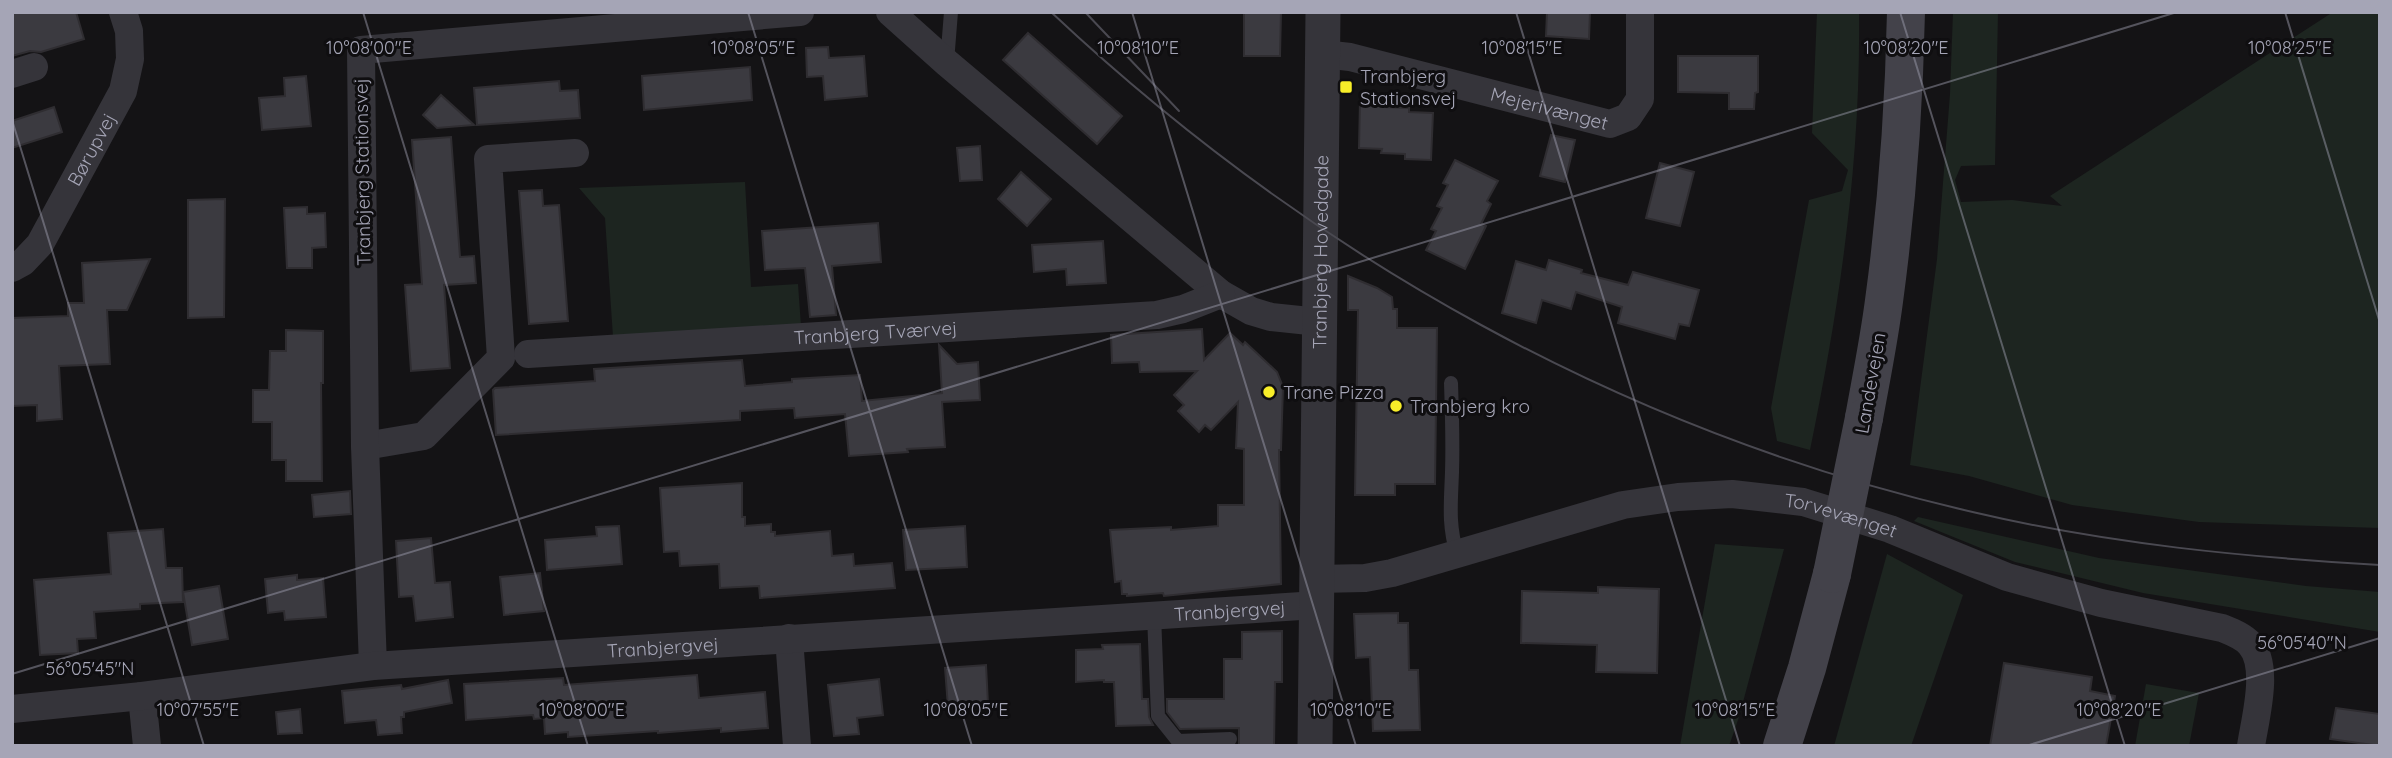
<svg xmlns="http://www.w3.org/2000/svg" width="2392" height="758" font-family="Quicksand,sans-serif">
<rect width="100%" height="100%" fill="#141315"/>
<!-- green -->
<g fill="#1d2520">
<path d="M 1817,12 L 1859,12 C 1861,161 1840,304 1810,450 L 1777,441 L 1771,408 L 1809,200 L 1842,191 L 1848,170 L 1812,133 Z"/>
<path d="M 1953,12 L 1998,12 L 1995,165 L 1961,166 L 1955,180 L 1961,202 L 2012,200 L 2062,206 L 2050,196 L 2333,12 L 2380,12 L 2380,528 L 2199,522 L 2072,505 L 1969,476 L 1910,465 L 1937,259 L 1950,94 Z"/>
<path d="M 745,182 L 751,287 L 798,284 L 801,326 L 613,337 L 605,218 L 579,188 Z"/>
<path d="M 1918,517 L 2099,558 L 2306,586 L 2380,592 L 2380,632 L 2143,593 L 2015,562 L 1914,521 Z"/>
<path d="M 1715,544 L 1784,549 L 1739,717 L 1729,746 L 1680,746 Z"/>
<path d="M 1887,554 L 1963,595 L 1911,746 L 1834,746 Z"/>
<path d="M 2146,684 L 2199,693 L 2189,746 L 2135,746 Z"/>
</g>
<!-- building -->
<g fill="#3b3a40" stroke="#2f2d31" stroke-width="2">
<path d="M 12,12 L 76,12 L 84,39 L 41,52 L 30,51 L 12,56 Z"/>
<path d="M 1244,12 L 1281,12 L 1280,56 L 1244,56 Z"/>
<path d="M 1547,12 L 1590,12 L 1589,39 L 1546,36 Z"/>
<path d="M 1028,33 L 1122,116 L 1097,144 L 1003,60 Z"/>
<path d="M 828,47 L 829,58 L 864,56 L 867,96 L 825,100 L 823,76 L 807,77 L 806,48 Z"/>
<path d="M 1678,56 L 1758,56 L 1758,92 L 1755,93 L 1754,109 L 1729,109 L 1729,93 L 1678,92 Z"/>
<path d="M 750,67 L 752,100 L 644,110 L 642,76 Z"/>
<path d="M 306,76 L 311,126 L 262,130 L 259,98 L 285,96 L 284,78 Z"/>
<path d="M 559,81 L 560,91 L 578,90 L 580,118 L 477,125 L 474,88 Z"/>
<path d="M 441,95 L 474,125 L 437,128 L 423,115 Z"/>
<path d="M 1360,101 L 1385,102 L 1385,107 L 1409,108 L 1409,112 L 1433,113 L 1431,160 L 1405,159 L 1405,154 L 1381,153 L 1382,149 L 1359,148 Z"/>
<path d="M 54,107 L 62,132 L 12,148 L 12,121 Z"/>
<path d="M 1551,135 L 1575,140 L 1565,182 L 1540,176 Z"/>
<path d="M 451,137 L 460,257 L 474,256 L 476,283 L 444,285 L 450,368 L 411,371 L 405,285 L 422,284 L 412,140 Z"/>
<path d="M 980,146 L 982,180 L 960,181 L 957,148 Z"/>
<path d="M 1455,160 L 1498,181 L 1487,201 L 1491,204 L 1481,224 L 1486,226 L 1465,269 L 1426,250 L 1436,231 L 1431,229 L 1442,208 L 1437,206 L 1448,185 L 1443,183 Z"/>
<path d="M 1660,163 L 1694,172 L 1680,226 L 1646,218 Z"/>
<path d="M 1021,172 L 1051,199 L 1027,226 L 998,199 Z"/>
<path d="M 542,190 L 543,206 L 559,205 L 568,321 L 529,324 L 519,191 Z"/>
<path d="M 225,199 L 224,317 L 188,318 L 188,200 Z"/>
<path d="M 307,207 L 307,214 L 325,213 L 326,247 L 312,248 L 312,268 L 287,268 L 284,208 Z"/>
<path d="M 878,223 L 881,262 L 832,266 L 836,315 L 810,317 L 805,268 L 765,270 L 762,231 Z"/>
<path d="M 1103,241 L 1106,283 L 1067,285 L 1066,269 L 1034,272 L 1032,245 Z"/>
<path d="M 150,259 L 127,310 L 107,310 L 110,364 L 59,366 L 62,419 L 37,421 L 37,405 L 12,406 L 12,318 L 68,316 L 68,303 L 84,303 L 82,263 Z"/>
<path d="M 1549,260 L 1582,270 L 1581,273 L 1628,285 L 1633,272 L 1699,290 L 1689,326 L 1679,324 L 1675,339 L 1618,323 L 1622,307 L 1576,292 L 1571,309 L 1542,300 L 1536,323 L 1502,313 L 1516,261 L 1546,270 Z"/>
<path d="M 1348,276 L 1377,288 L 1392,297 L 1393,309 L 1397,309 L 1397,328 L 1437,328 L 1435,484 L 1395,484 L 1395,495 L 1355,495 L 1358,310 L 1348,310 Z"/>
<path d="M 1202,329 L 1204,360 L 1230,333 L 1243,345 L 1245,342 L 1277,372 L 1283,387 L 1281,450 L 1279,450 L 1281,584 L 1164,596 L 1163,593 L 1127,596 L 1127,594 L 1122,594 L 1121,581 L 1115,582 L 1110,530 L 1171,527 L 1171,530 L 1218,526 L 1218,505 L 1244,505 L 1244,449 L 1236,448 L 1238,402 L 1211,430 L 1205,425 L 1199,432 L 1178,411 L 1184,405 L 1174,395 L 1197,371 L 1140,372 L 1139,362 L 1112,363 L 1111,335 Z"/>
<path d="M 286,330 L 323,331 L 323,383 L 321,383 L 322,481 L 286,481 L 286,460 L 272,460 L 272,422 L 253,422 L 253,390 L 269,390 L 270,351 L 286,351 Z"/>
<path d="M 939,345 L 957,364 L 978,362 L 980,400 L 942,402 L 945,447 L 907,449 L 908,452 L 849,456 L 845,414 L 795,418 L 794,408 L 740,411 L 740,420 L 496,435 L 493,390 L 495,388 L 595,381 L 594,369 L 742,360 L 745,386 L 792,382 L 792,379 L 860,375 L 862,401 L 942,393 Z"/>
<path d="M 742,483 L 742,517 L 745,517 L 745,526 L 771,524 L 771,532 L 775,532 L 775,536 L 830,531 L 832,556 L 853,554 L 854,566 L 892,563 L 895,588 L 760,598 L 759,586 L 720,588 L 719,564 L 680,566 L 679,551 L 664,552 L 660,488 Z"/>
<path d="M 350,491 L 351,514 L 314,517 L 312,495 Z"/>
<path d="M 619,526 L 622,564 L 547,570 L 545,540 L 597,536 L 596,527 Z"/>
<path d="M 965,526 L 967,567 L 906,570 L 903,530 Z"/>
<path d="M 163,529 L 166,568 L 182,568 L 183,602 L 140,604 L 140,609 L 94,612 L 96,638 L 77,639 L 78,653 L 40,655 L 34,580 L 111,574 L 108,533 Z"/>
<path d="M 431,538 L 435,583 L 450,582 L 453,617 L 416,621 L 413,596 L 399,597 L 396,541 Z"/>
<path d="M 540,573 L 544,611 L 504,615 L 500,577 Z"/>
<path d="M 297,575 L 297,580 L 323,578 L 326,617 L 285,620 L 284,611 L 268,613 L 265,579 Z"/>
<path d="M 219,586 L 228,639 L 192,645 L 183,592 Z"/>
<path d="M 1598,587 L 1659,589 L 1657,673 L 1596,672 L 1597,645 L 1521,643 L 1522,591 L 1598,593 Z"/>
<path d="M 1398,613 L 1398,623 L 1408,623 L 1409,670 L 1418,670 L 1420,730 L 1373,731 L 1370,657 L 1356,658 L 1354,614 Z"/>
<path d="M 1282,631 L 1282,682 L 1275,682 L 1274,746 L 1239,746 L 1239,728 L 1180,729 L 1167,712 L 1167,699 L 1224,699 L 1224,659 L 1242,659 L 1242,632 Z"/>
<path d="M 1140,644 L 1142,699 L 1148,699 L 1149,717 L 1153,725 L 1116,726 L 1114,682 L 1104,682 L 1104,680 L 1076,682 L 1076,650 L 1103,649 L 1102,645 Z"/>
<path d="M 2004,663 L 2092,677 L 2090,691 L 2115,696 L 2106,746 L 1990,746 Z"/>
<path d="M 986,665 L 988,704 L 948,707 L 945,668 Z"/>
<path d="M 697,675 L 699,698 L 765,692 L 768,728 L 721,732 L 721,728 L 658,733 L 658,731 L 568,737 L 568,732 L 545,734 L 544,718 L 534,719 L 533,715 L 466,720 L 464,684 L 563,678 L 564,685 Z"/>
<path d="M 879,679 L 883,715 L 857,718 L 859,734 L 834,736 L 828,685 Z"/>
<path d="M 448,680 L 452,703 L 404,712 L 404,717 L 401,717 L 402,733 L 378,735 L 376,720 L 345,723 L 342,691 L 401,685 L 402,689 Z"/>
<path d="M 2336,708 L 2380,714 L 2380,746 L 2330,739 Z"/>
<path d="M 300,709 L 302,733 L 278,734 L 276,712 Z"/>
</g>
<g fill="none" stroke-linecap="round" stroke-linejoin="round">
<!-- service -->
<g stroke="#35343a" stroke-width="14">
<path d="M 947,62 L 951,12"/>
<path d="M 1451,383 C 1452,412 1453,442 1452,472 C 1451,503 1448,524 1457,554"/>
<path d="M 1154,615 L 1158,716 L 1178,741 L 1230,739"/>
</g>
<!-- minor -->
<g stroke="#35343a" stroke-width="28">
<path d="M 890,12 L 947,63 L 1221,294 L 1251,311 L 1271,317 L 1319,322"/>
<path id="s1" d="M 1323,54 L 1350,57 L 1610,124 L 1628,117 L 1640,99 L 1640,12"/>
<path d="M 12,74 L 34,67"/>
<path id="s2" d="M 12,268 L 23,262 L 40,244 L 123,91 L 130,59 L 129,31 L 123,12"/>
<path id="s3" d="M 528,354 L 1157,315 L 1183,309 L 1221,294"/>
<path d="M 365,446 L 424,436 L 501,358 L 488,159 L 575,153"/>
<path id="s4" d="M 1317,579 L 1365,578 L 1392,573 L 1623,505 L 1678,497 L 1732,494 L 1803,502 L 1890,529 L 2007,577 L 2101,603 L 2222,628 C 2232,632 2243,636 2250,644 C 2270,666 2255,719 2251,746"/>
<path d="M 789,638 L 797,746"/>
<path d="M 373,666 L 365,446 L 361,50 L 800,12"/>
<path d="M 142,696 L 147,746"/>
<path id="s5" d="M 12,709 L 142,696 L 373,666 L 1317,605"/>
</g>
<!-- tertiary -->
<path stroke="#35343a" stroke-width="35" id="s6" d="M 1315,746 L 1323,12"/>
<!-- secondary -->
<g stroke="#43424a" stroke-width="38">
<path d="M 1864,418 C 1871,379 1879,340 1884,301 C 1897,205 1904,109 1906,12"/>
<path d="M 1782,746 L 1807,668 L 1832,574"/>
</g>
<!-- tram -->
<g stroke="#4a4951" stroke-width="2">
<path d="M 1051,12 C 1313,258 1626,433 1977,513 C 2109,544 2245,557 2380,565"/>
<path d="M 1085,12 L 1179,111"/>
</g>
<!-- secondary-bridge -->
<path stroke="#43424a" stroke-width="38" d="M 1832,574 L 1864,418"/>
</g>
<!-- ticks -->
<path fill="none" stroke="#a5a5b6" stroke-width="2" stroke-opacity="0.45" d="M 363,12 L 588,746M 748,12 L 972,746M 1132,12 L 1356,746M 1516,12 L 1740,746M 1900,12 L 2125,746M 2285,12 L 2380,323M 12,120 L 204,746M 12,674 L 2177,12M 2026,746 L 2380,638"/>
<!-- markers -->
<g fill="#f8ee29" stroke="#0f0e10" stroke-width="2.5">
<rect x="1339" y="80" width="14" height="14" rx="3.5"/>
<circle cx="1269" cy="392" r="7"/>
<circle cx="1396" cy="406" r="7"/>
</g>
<g text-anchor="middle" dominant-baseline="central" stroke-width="6" stroke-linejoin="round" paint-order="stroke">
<!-- poi labels -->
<g font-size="19" fill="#a5a5b6" stroke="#0f0e10" text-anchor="start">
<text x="1360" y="76">Tranbjerg<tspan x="1360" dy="22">Stationsvej</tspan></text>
<text x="1283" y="392">Trane Pizza</text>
<text x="1410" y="406">Tranbjerg kro</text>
</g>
<!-- street labels -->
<g font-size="19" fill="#a5a5b6" stroke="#0f0e10">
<text stroke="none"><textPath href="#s1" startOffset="233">Mejerivænget</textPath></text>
<text stroke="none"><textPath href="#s2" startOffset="145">Børupvej</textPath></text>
<text transform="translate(362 172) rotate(-91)">Tranbjerg Stationsvej</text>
<text stroke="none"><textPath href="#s6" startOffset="494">Tranbjerg Hovedgade</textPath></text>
<text stroke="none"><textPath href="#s3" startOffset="348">Tranbjerg Tværvej</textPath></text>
<text transform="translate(1870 383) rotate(-80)">Landevejen</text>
<text stroke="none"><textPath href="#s4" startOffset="537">Torvevænget</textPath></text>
<text stroke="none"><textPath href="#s5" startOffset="1222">Tranbjergvej</textPath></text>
<text stroke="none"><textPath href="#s5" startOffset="654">Tranbjergvej</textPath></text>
</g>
</g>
<g font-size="18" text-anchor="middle" fill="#a5a5b6" stroke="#0f0e10" stroke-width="6" stroke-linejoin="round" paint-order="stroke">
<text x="2290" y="54">10°08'25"E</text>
<text x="369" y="54">10°08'00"E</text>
<text x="753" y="54">10°08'05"E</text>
<text x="1138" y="54">10°08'10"E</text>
<text x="1522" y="54">10°08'15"E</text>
<text x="1906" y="54">10°08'20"E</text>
<text x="2302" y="649">56°05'40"N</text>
<text x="90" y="675">56°05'45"N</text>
<text x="198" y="716">10°07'55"E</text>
<text x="582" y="716">10°08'00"E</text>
<text x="966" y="716">10°08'05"E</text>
<text x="1351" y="716">10°08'10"E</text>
<text x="1735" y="716">10°08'15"E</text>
<text x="2119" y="716">10°08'20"E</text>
</g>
<!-- border -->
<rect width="2392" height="758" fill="none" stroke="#a5a5b6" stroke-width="28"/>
</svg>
